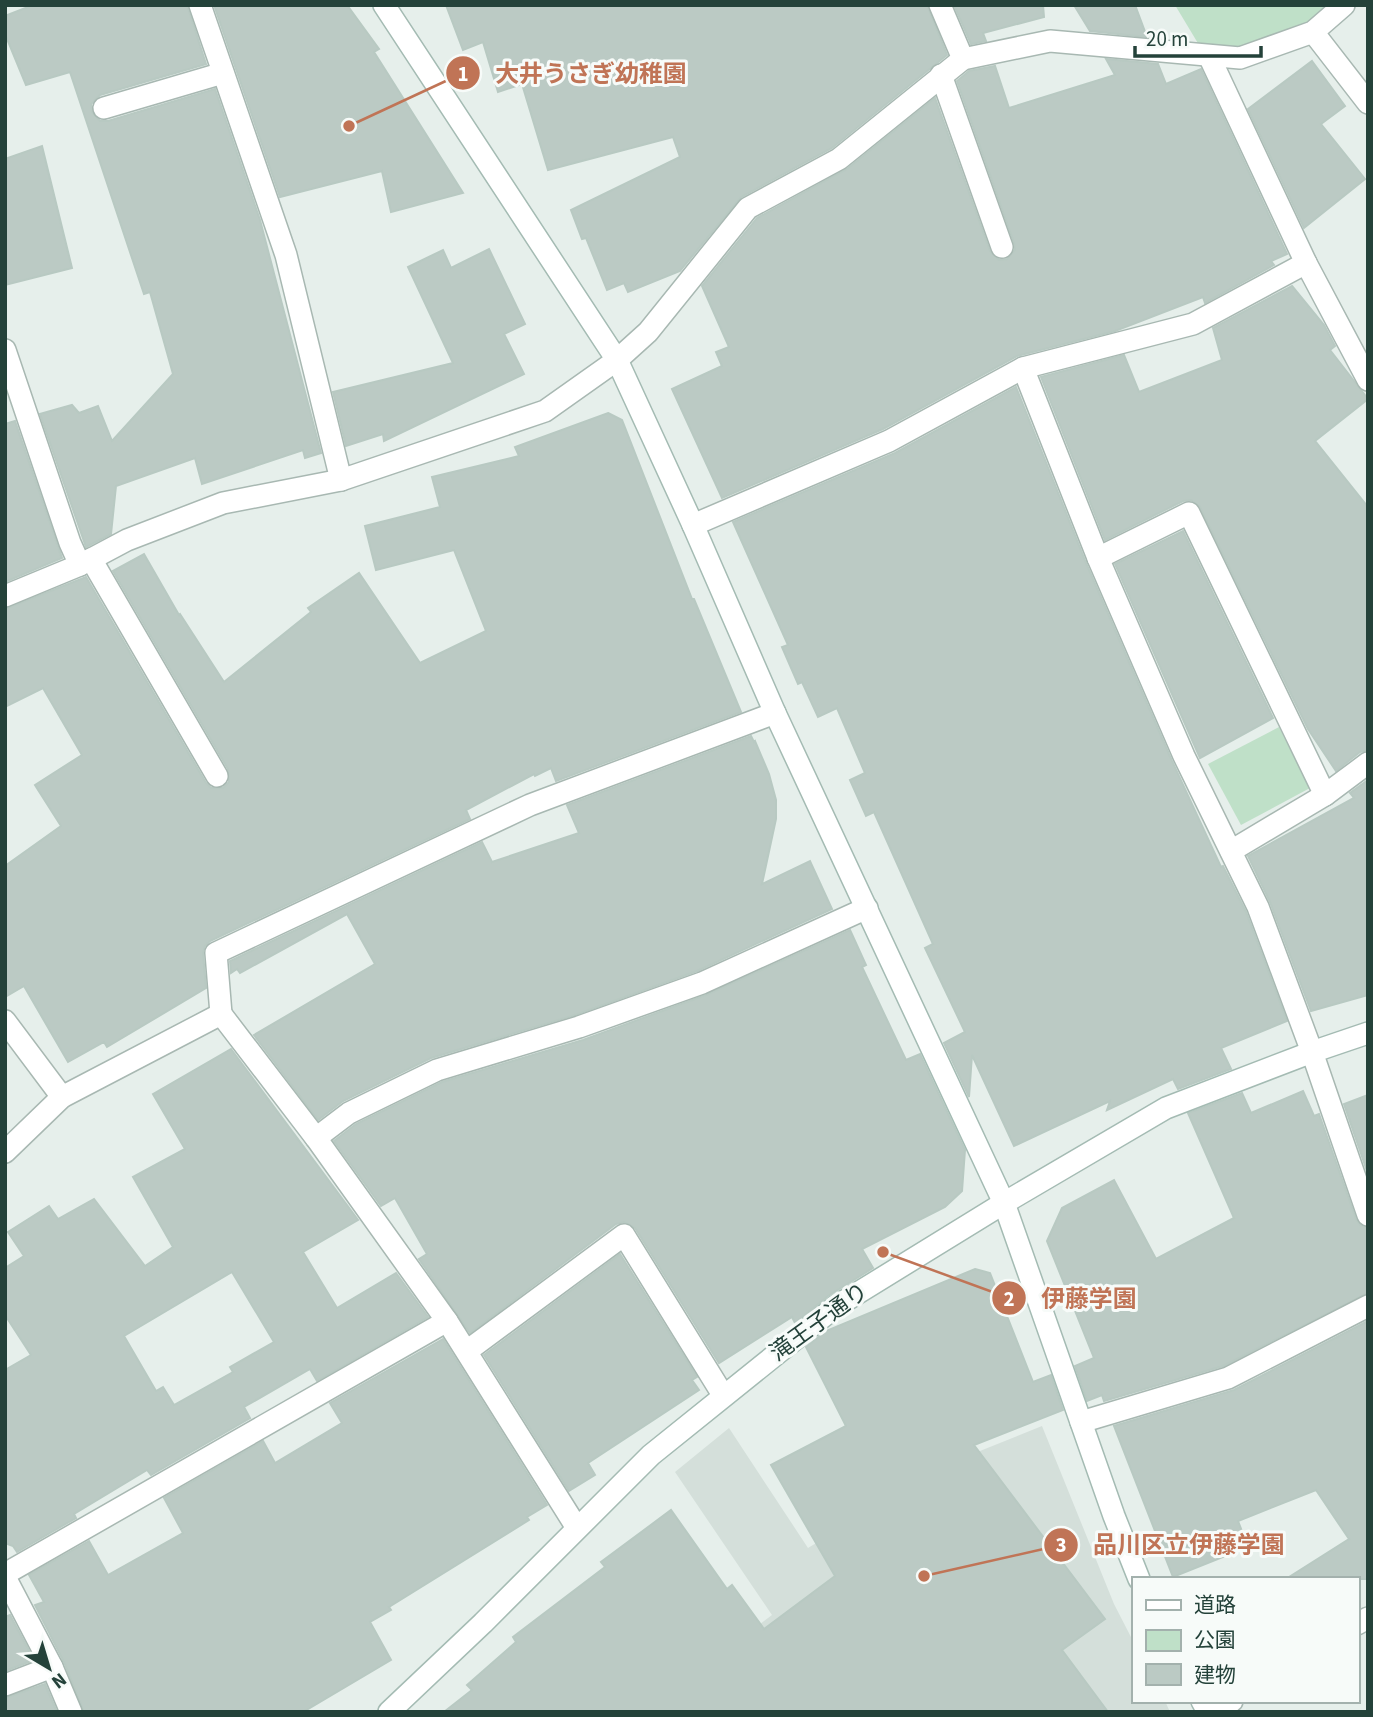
<svg xmlns="http://www.w3.org/2000/svg" width="1373" height="1717" font-family="'Source Sans 3','Noto Sans JP',sans-serif">
<rect width="100%" height="100%" fill="#e6efeb"/>
<!-- built -->
<path fill="#d4dfda" d="M 1042,1426 L 1114,1604 L 1133,1641 L 1133,1701 L 1165,1701 L 1170,1712 L 687,1712 L 672,1691 L 772,1615 L 675,1472 L 729,1428 L 808,1548 L 945,1465 Z"/>
<!-- green -->
<g fill="#bfe0c8">
<path d="M 1175,5 L 1344,5 L 1313,32 L 1205,55 Z"/>
<path d="M 1279,727 L 1310,788 L 1241,825 L 1208,764 Z"/>
</g>
<!-- building -->
<g fill="#bbcac4" stroke="#b8c9c2" stroke-width="2" fill-rule="evenodd">
<path d="M 33,5 L 187,5 L 206,64 L 100,95 L 91,104 L 92,112 L 100,121 L 108,121 L 215,89 L 260,220 L 321,453 L 305,458 L 303,450 L 202,484 L 195,458 L 116,486 L 111,534 L 86,547 L 40,414 L 72,405 L 79,413 L 98,406 L 112,441 L 173,374 L 150,292 L 144,294 L 70,72 L 26,85 L 5,34 L 5,16 Z"/>
<path d="M 214,5 L 347,5 L 379,49 L 374,52 L 463,193 L 391,212 L 382,171 L 280,197 Z"/>
<path d="M 446,5 L 927,5 L 947,55 L 832,148 L 741,197 L 680,271 L 628,292 L 624,283 L 607,290 L 586,238 L 582,239 L 571,210 L 680,157 L 673,137 L 548,170 L 522,84 L 498,92 L 483,42 L 463,50 Z"/>
<path d="M 954,5 L 1043,5 L 1044,17 L 983,33 L 986,41 L 971,44 Z"/>
<path d="M 1074,5 L 1135,5 L 1147,37 L 1090,31 Z"/>
<path d="M 1106,59 L 1158,64 L 1166,84 L 1201,69 L 1287,254 L 1271,261 L 1274,265 L 1205,303 L 1203,297 L 1115,331 L 1017,356 L 883,429 L 722,498 L 672,389 L 722,366 L 716,352 L 729,347 L 702,286 L 757,218 L 847,169 L 935,98 L 990,251 L 999,260 L 1007,259 L 1015,250 L 1014,243 L 957,81 L 969,71 L 995,66 L 1009,108 L 1115,75 Z"/>
<path d="M 1312,61 L 1345,106 L 1321,124 L 1365,179 L 1304,228 L 1248,109 Z"/>
<path d="M 42,146 L 72,268 L 5,285 L 5,159 Z"/>
<path d="M 489,249 L 525,324 L 504,334 L 524,374 L 384,441 L 383,434 L 346,446 L 333,392 L 453,363 L 408,267 L 443,250 L 451,268 Z"/>
<path d="M 1292,286 L 1324,325 L 1335,346 L 1330,350 L 1368,399 L 1315,441 L 1368,507 L 1368,750 L 1360,752 L 1336,771 L 1308,729 L 1200,507 L 1191,500 L 1183,501 L 1105,540 L 1041,377 L 1124,355 L 1139,392 L 1222,360 L 1213,328 Z"/>
<path d="M 1016,387 L 1086,563 L 1172,761 L 1221,867 L 1223,866 L 1246,912 L 1287,1021 L 1221,1048 L 1231,1069 L 1178,1089 L 1173,1079 L 1107,1110 L 1110,1101 L 1014,1146 L 972,1055 L 969,1097 L 944,1043 L 965,1032 L 925,948 L 933,944 L 874,812 L 866,816 L 850,780 L 865,773 L 837,708 L 818,717 L 802,682 L 798,684 L 782,647 L 788,645 L 733,522 L 895,453 Z"/>
<path d="M 608,413 L 622,420 L 692,599 L 694,599 L 741,712 L 556,781 L 551,768 L 535,776 L 534,774 L 466,810 L 470,819 L 210,941 L 205,946 L 203,953 L 206,988 L 107,1047 L 104,1042 L 68,1062 L 24,986 L 5,997 L 5,866 L 61,826 L 35,785 L 82,755 L 43,688 L 5,707 L 5,609 L 86,577 L 206,783 L 211,788 L 223,788 L 229,782 L 228,769 L 113,571 L 144,554 L 179,615 L 180,614 L 224,682 L 311,612 L 308,608 L 359,573 L 420,663 L 486,631 L 454,550 L 376,570 L 365,526 L 440,507 L 432,477 L 519,456 L 515,447 Z"/>
<path d="M 15,421 L 62,558 L 5,582 L 5,424 Z"/>
<path d="M 1183,531 L 1273,718 L 1200,758 L 1115,564 Z"/>
<path d="M 751,736 L 754,742 L 755,741 L 769,774 L 776,800 L 776,819 L 762,884 L 810,861 L 832,909 L 697,971 L 575,1015 L 431,1058 L 343,1101 L 318,1120 L 254,1035 L 375,964 L 347,914 L 240,973 L 237,969 L 231,973 L 230,961 L 482,842 L 492,862 L 579,833 L 567,805 Z"/>
<path d="M 1368,780 L 1368,995 L 1311,1011 L 1270,902 L 1248,856 L 1354,798 L 1350,793 Z"/>
<path d="M 850,930 L 866,965 L 862,967 L 906,1060 L 920,1054 L 965,1150 L 962,1191 L 945,1207 L 862,1249 L 873,1268 L 828,1296 L 795,1323 L 792,1317 L 719,1363 L 635,1228 L 624,1222 L 616,1224 L 470,1333 L 419,1259 L 427,1254 L 395,1198 L 381,1206 L 334,1141 L 356,1124 L 442,1082 L 583,1040 L 706,995 Z"/>
<path d="M 231,1049 L 358,1220 L 303,1252 L 337,1308 L 396,1273 L 428,1317 L 317,1381 L 310,1369 L 244,1407 L 250,1418 L 151,1475 L 147,1470 L 74,1514 L 76,1518 L 17,1552 L 13,1546 L 5,1543 L 5,1370 L 31,1355 L 5,1315 L 5,1268 L 24,1256 L 8,1232 L 49,1206 L 58,1219 L 94,1199 L 145,1266 L 173,1247 L 133,1177 L 185,1149 L 153,1094 ZM 232,1272 L 274,1342 L 230,1367 L 233,1372 L 174,1405 L 163,1387 L 156,1391 L 124,1336 Z"/>
<path d="M 1303,1091 L 1314,1116 L 1319,1114 L 1356,1219 L 1360,1225 L 1368,1228 L 1368,1293 L 1223,1366 L 1104,1401 L 1102,1395 L 1087,1401 L 1075,1366 L 1094,1358 L 1047,1241 L 1062,1208 L 1114,1180 L 1156,1259 L 1234,1218 L 1188,1113 L 1242,1093 L 1251,1113 Z"/>
<path d="M 1368,1095 L 1368,1174 L 1344,1104 Z"/>
<path d="M 620,1254 L 697,1377 L 692,1380 L 699,1390 L 588,1463 L 595,1475 L 569,1491 L 484,1355 Z"/>
<path d="M 975,1269 L 990,1273 L 1033,1382 L 1051,1375 L 1063,1410 L 974,1445 L 1105,1619 L 1062,1650 L 1108,1712 L 444,1712 L 472,1690 L 467,1685 L 516,1642 L 513,1637 L 605,1567 L 601,1562 L 671,1510 L 727,1589 L 732,1585 L 764,1629 L 835,1576 L 771,1465 L 846,1426 L 806,1347 L 826,1331 Z"/>
<path d="M 1368,1321 L 1368,1579 L 1286,1579 L 1349,1539 L 1316,1490 L 1238,1521 L 1248,1547 L 1173,1577 L 1114,1426 L 1234,1390 Z"/>
<path d="M 443,1339 L 547,1505 L 527,1517 L 529,1520 L 389,1607 L 391,1610 L 370,1622 L 391,1660 L 303,1712 L 84,1712 L 64,1662 L 35,1605 L 44,1602 L 29,1575 L 89,1541 L 108,1575 L 183,1533 L 164,1498 L 263,1441 L 275,1463 L 342,1423 L 330,1403 Z"/>
<path d="M 10,1615 L 34,1660 L 5,1671 L 5,1617 Z"/>
<path d="M 45,1684 L 57,1712 L 5,1712 L 5,1698 Z"/>
</g>
<g fill="none" stroke-linecap="round" stroke-linejoin="round">
<defs>
<g id="lane">
<path d="M 200,5 L 286,255 L 341,480"/>
<path d="M 940,5 L 963,59"/>
<path d="M 1313,32 L 1368,103"/>
<path d="M 941,75 L 1002,247"/>
<path d="M 104,108 L 223,73"/>
<path d="M 5,350 L 70,543 L 80,565"/>
<path d="M 1023,368 L 1098,558 L 1184,756 L 1258,907 L 1312,1052 L 1368,1215"/>
<path d="M 693,525 L 889,441 L 1023,368 L 1193,324 L 1306,263"/>
<path d="M 1098,558 L 1189,513 L 1325,795"/>
<path d="M 91,559 L 217,776"/>
<path d="M 1231,851 L 1325,795 L 1368,763"/>
<path d="M 221,1014 L 216,953 L 530,805 L 775,713"/>
<path d="M 316,1138 L 349,1113 L 437,1070 L 579,1027 L 702,983 L 867,908"/>
<path d="M 467,1351 L 624,1235 L 723,1395"/>
<path d="M 1081,1422 L 1228,1378 L 1368,1306"/>
<path d="M 5,1574 L 447,1321"/>
<path d="M 1357,1624 L 1368,1618"/>
<path d="M 5,1685 L 52,1667"/>
<path d="M 1215,1712 L 1232,1701"/>
</g>
<g id="street">
<path d="M 1209,56 L 1306,263 L 1368,380"/>
<path d="M 5,596 L 80,565 L 127,540 L 223,503 L 341,480 L 545,411 L 617,360 L 648,332 L 748,208 L 839,159 L 963,59 L 1050,41 L 1240,58 L 1313,32 L 1344,5"/>
<path d="M 5,1021 L 62,1097"/>
<path d="M 5,1152 L 62,1097 L 221,1014 L 316,1138 L 447,1321 L 577,1528"/>
<path d="M 5,1577 L 52,1667 L 71,1712"/>
</g>
<g id="secondary">
<path d="M 384,5 L 617,360 L 693,525 L 775,713 L 1004,1203 L 1114,1516 L 1139,1579"/>
<path d="M 1202,1701 L 1208,1712"/>
<path d="M 389,1712 L 483,1623 L 651,1455 L 835,1307 L 1004,1203 L 1166,1108 L 1312,1052 L 1368,1033"/>
</g>
</defs>
<!-- lane casing -->
<use href="#lane" stroke="#a8b8b2" stroke-width="24"/>
<!-- street casing -->
<use href="#street" stroke="#a8b8b2" stroke-width="24"/>
<!-- secondary casing -->
<use href="#secondary" stroke="#a4bbb3" stroke-width="24"/>
<!-- lane -->
<use href="#lane" stroke="#fff" stroke-width="21"/>
<!-- street -->
<use href="#street" stroke="#fff" stroke-width="21"/>
<!-- secondary -->
<use href="#secondary" stroke="#fff" stroke-width="21"/>
</g>
<g text-anchor="middle" dominant-baseline="central" stroke-width="6" stroke-linejoin="round" paint-order="stroke">
<!-- street labels -->
<g font-size="23" fill="#24423a" stroke="#f7fbf9">
<text transform="translate(819 1322) rotate(-36)">滝王子通り</text>
</g>
</g>
<!-- callouts -->
<path fill="none" stroke="#c07456" stroke-width="2.5" d="M349 126L463 73M883 1252L1009 1298M924 1576L1061 1545"/>
<g fill="#c07456" stroke="#f7fbf9" stroke-width="2.5">
<circle cx="349" cy="126" r="7"/>
<circle cx="883" cy="1252" r="7"/>
<circle cx="924" cy="1576" r="7"/>
<circle cx="463" cy="73" r="18"/>
<circle cx="1009" cy="1298" r="18"/>
<circle cx="1061" cy="1545" r="18"/>
</g>
<g font-size="21" text-anchor="middle" font-weight="bold" fill="#fff">
<text x="463" y="81">1</text>
<text x="1009" y="1306">2</text>
<text x="1061" y="1552">3</text>
</g>
<g font-size="24" text-anchor="middle" font-weight="bold" fill="#c07456" stroke="#f7fbf9" stroke-width="6" stroke-linejoin="round" paint-order="stroke">
<text x="591" y="82">大井うさぎ幼稚園</text>
<text x="1089" y="1307">伊藤学園</text>
<text x="1189" y="1553">品川区立伊藤学園</text>
</g>
<!-- border -->
<rect width="1373" height="1717" fill="none" stroke="#24423a" stroke-width="14"/>
<!-- legend -->
<rect x="1132" y="1577" width="228" height="126" fill="#f7fbf9" stroke="#a3b1ad" stroke-width="2"/>
<rect x="1146" y="1600" width="35" height="10" fill="#ffffff" stroke="#a3b1ad" stroke-width="2"/>
<text x="1194" y="1612" font-size="21" fill="#24423a">道路</text>
<rect x="1146" y="1630" width="35" height="21" fill="#bfe0c8" stroke="#a3b1ad" stroke-width="2"/>
<text x="1194" y="1647" font-size="21" fill="#24423a">公園</text>
<rect x="1146" y="1664" width="35" height="21" fill="#bbcac4" stroke="#a3b1ad" stroke-width="2"/>
<text x="1194" y="1682" font-size="21" fill="#24423a">建物</text>
<!-- north arrow -->
<g transform="translate(49 1668) rotate(142)" stroke="#f7fbf9" stroke-width="5" paint-order="stroke">
<path d="M0-5L12 26L0 18L-12 26Z" fill="#24423a"/>
<text y="-10" font-size="19" font-weight="bold" text-anchor="middle" fill="#24423a">N</text>
</g>
<!-- scale -->
<path d="M1135 46v10h126v-10" fill="none" stroke="#24423a" stroke-width="3.5"/>
<text x="1146" y="46" font-size="21" fill="#24423a" stroke="#f7fbf9" stroke-width="5" paint-order="stroke">20 m</text>
</svg>
